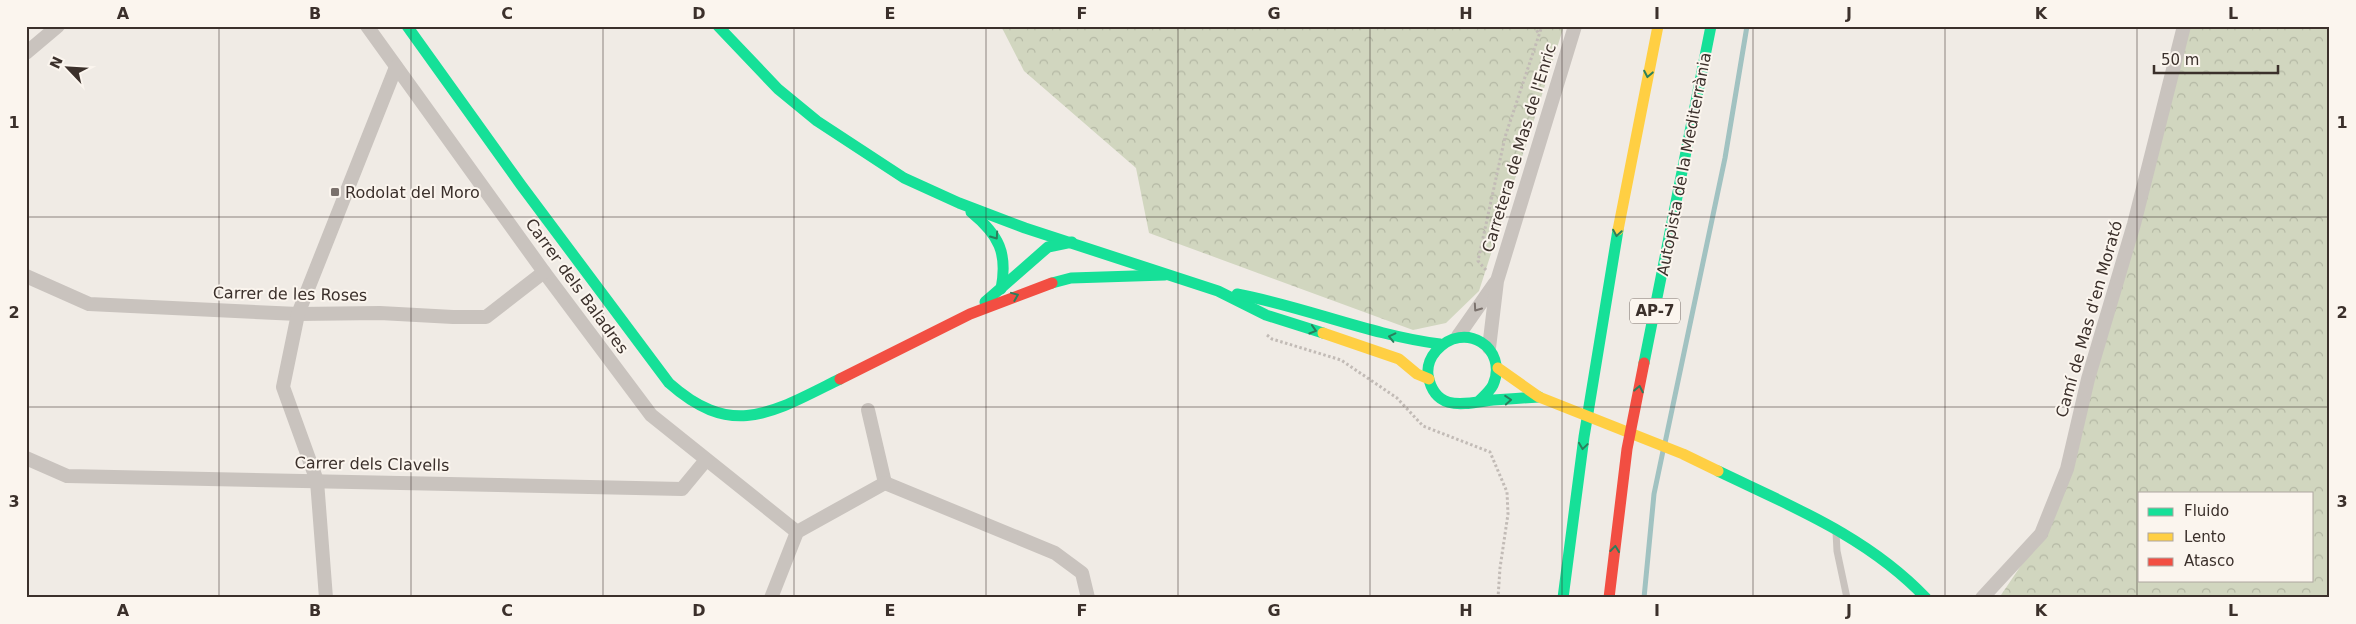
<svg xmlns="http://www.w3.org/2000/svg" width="2356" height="624" font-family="'DejaVu Sans',sans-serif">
<defs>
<pattern id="forest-crowns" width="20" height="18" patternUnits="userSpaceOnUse" patternTransform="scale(1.25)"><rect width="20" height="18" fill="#d1d6bf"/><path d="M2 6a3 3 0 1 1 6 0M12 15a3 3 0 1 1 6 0" fill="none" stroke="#b4b8a4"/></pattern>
</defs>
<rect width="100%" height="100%" fill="#f0ebe5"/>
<!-- forest -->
<g fill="url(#forest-crowns)" fill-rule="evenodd">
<path d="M 1001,26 L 1564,26 L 1479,291 L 1446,323 L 1413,330 L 1149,233 L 1136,168 L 1024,71 Z"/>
<path d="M 2187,26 L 2330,26 L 2330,598 L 1999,598 L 2047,527 ZM 2140,493 L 2312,493 L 2312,580 L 2140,580 Z"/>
</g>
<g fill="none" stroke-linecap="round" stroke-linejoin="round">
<!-- stream -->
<g stroke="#a1c2c1" stroke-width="5">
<path d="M 1665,443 L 1725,158 L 1747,26"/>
<path d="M 1644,598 L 1654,494 L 1663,451"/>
</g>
<!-- path -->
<g stroke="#c2bbb6" stroke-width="3" stroke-dasharray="2.5 2.5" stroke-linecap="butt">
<path d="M 1534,26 L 1539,34"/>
<path d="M 1486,270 L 1478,261 L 1505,137 L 1542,26"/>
<path d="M 1267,335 L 1272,339 L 1341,360 L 1397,398 L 1423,426 L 1490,452 L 1507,492 L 1508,514 L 1500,568 L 1498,598"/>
</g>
<!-- lane -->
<path stroke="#c9c3be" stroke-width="7" d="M 1836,532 L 1837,551 L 1847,598"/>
<!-- street -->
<g stroke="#c9c3be" stroke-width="14">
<path d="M 367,26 L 544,272 L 651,415 L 797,532"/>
<path d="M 26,53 L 58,26"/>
<path d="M 26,276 L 89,304 L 298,314 L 380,313 L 453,317 L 486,317 L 544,272"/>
<path d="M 1458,336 L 1495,283"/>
<path d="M 1489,348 L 1497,281 L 1575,26"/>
<path d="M 868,410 L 885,483"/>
<path d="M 26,458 L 67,476 L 682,489 L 706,460"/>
<path d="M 885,483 L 1055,553 L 1082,573 L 1088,598"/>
<path d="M 326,598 L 317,481 L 283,387 L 298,314 L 396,67"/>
<path d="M 771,598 L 797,532 L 885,483"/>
<path d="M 1982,598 L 2041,534 L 2067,469 L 2088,379 L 2134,224 L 2184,26"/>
</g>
<!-- fast -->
<g stroke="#16e098" stroke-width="11">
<path d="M 407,26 L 521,185 L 669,383 C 733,440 773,412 840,379"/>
<path d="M 718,26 L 778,89 L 817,121 L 904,178 L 959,203 L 1025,228 L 1218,291 L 1266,315 L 1323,333"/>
<path d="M 971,212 C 999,235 1008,253 1001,289"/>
<path d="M 1052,283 L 1071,278 L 1165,275"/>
<path d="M 1237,294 C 1306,307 1370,335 1440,344"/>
<path d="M 985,302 L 1048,247 L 1072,242"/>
<path d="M 1644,363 L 1711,26"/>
<path d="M 1478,402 C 1483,397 1490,391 1493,385 C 1509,348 1464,319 1436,351 C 1430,358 1427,366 1428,375 C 1435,414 1467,403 1493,400 C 1508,399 1524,398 1539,397"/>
<path d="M 1718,471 C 1793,507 1868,537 1926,598"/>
<path d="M 1563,598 L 1584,437 L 1618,230"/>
</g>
<!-- slow -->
<g stroke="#ffcf43" stroke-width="11">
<path d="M 1618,230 L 1658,26"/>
<path d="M 1323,333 L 1399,359 L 1417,374 L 1429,379"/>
<path d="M 1498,368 L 1539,397 L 1683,454 L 1718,471"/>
</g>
<!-- jam -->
<g stroke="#f24e42" stroke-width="11">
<path d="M 840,379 L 970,314 L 1052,283"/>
<path d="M 1609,598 L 1627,449 L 1644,363"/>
</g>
</g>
<!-- one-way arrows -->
<defs><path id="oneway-chevron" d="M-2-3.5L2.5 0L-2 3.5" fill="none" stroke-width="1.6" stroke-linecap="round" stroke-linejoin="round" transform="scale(1.25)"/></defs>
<g stroke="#2a7f5c">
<use href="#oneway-chevron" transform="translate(1648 74) rotate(101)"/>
<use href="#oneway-chevron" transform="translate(1617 233) rotate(99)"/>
<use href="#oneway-chevron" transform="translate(995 236) rotate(55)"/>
<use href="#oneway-chevron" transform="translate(1015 296) rotate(-22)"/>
<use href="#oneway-chevron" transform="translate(1313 330) rotate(17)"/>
<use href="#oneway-chevron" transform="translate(1392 337) rotate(-167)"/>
<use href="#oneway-chevron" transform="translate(1639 389) rotate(-79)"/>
<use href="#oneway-chevron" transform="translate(1508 400) rotate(-4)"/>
<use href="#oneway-chevron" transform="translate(1583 446) rotate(98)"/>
<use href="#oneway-chevron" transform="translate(1615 549) rotate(-83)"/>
</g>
<use stroke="#7b726d" href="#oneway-chevron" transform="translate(1477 308) rotate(125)"/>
<!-- grid -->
<path fill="none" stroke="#3b302b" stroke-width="1" stroke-opacity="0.55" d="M 219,26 L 219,598M 411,26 L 411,598M 603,26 L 603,598M 794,26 L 794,598M 986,26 L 986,598M 1178,26 L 1178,598M 1370,26 L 1370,598M 1562,26 L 1562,598M 1753,26 L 1753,598M 1945,26 L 1945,598M 2137,26 L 2137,598M 26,217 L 2330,217M 26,407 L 2330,407"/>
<!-- markers -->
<rect fill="#7a716c" stroke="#fbf5ee" stroke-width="2" x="330" y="187" width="10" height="10" rx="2.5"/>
<g text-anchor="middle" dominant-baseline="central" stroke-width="4" stroke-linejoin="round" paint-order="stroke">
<!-- shield labels -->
<rect fill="#fbf5ee" stroke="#756b66" stroke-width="1" x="1630" y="298.5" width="50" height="25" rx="4"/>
<g font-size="15" font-weight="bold" fill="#3b302b">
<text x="1655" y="311">AP-7</text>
</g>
<!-- street labels -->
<g font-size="16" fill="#3b302b" stroke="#fbf5ee">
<text transform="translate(1519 148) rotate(-73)">Carretera de Mas de l'Enric</text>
<text transform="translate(1684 164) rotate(-79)">Autopista de la Mediterrània</text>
<text transform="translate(577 286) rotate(54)">Carrer dels Baladres</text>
<text transform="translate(290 294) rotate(1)">Carrer de les Roses</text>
<text transform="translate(2089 319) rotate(-74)">Camí de Mas d'en Morató</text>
<text transform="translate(372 464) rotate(1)">Carrer dels Clavells</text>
</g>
<!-- poi labels -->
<g font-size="16" fill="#3b302b" stroke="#fbf5ee" text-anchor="start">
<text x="345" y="192">Rodolat del Moro</text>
</g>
</g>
<!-- border -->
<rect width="2356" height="624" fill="none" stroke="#fbf5ee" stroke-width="55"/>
<!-- legend -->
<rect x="2138" y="492" width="175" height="90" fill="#fbf5ee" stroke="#aea6a0"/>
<rect x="2148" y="508" width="25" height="8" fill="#16e098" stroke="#aea6a0"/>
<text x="2184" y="516" font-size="15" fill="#3b302b">Fluido</text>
<rect x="2148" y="533" width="25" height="8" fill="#ffcf43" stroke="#aea6a0"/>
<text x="2184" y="542" font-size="15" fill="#3b302b">Lento</text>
<rect x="2148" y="558" width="25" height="8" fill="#f24e42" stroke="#aea6a0"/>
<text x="2184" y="566" font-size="15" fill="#3b302b">Atasco</text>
<!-- north arrow -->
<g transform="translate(68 68) rotate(295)" stroke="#fbf5ee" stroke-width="4" paint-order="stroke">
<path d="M0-4L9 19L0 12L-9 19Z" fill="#3b302b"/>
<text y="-8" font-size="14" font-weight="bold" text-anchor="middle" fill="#3b302b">N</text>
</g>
<!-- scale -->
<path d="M2154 65v8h124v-8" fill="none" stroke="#3b302b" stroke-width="2.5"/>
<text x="2161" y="65" font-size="15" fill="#3b302b" stroke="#fbf5ee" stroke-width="4" paint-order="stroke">50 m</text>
<rect x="28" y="28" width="2300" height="568" fill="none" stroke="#3b302b" stroke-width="2"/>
<g font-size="16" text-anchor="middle" font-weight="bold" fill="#3b302b">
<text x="123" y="19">A</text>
<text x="315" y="19">B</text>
<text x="507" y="19">C</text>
<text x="699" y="19">D</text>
<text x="890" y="19">E</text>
<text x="1082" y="19">F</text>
<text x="1274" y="19">G</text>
<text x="1466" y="19">H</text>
<text x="1657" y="19">I</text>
<text x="1849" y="19">J</text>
<text x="2041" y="19">K</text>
<text x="2233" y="19">L</text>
<text x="14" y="128">1</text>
<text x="2342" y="128">1</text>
<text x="14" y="318">2</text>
<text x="2342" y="318">2</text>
<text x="14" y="507">3</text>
<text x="2342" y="507">3</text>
<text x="123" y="616">A</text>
<text x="315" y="616">B</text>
<text x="507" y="616">C</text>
<text x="699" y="616">D</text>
<text x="890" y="616">E</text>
<text x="1082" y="616">F</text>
<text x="1274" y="616">G</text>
<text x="1466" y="616">H</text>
<text x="1657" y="616">I</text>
<text x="1849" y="616">J</text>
<text x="2041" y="616">K</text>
<text x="2233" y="616">L</text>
</g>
</svg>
